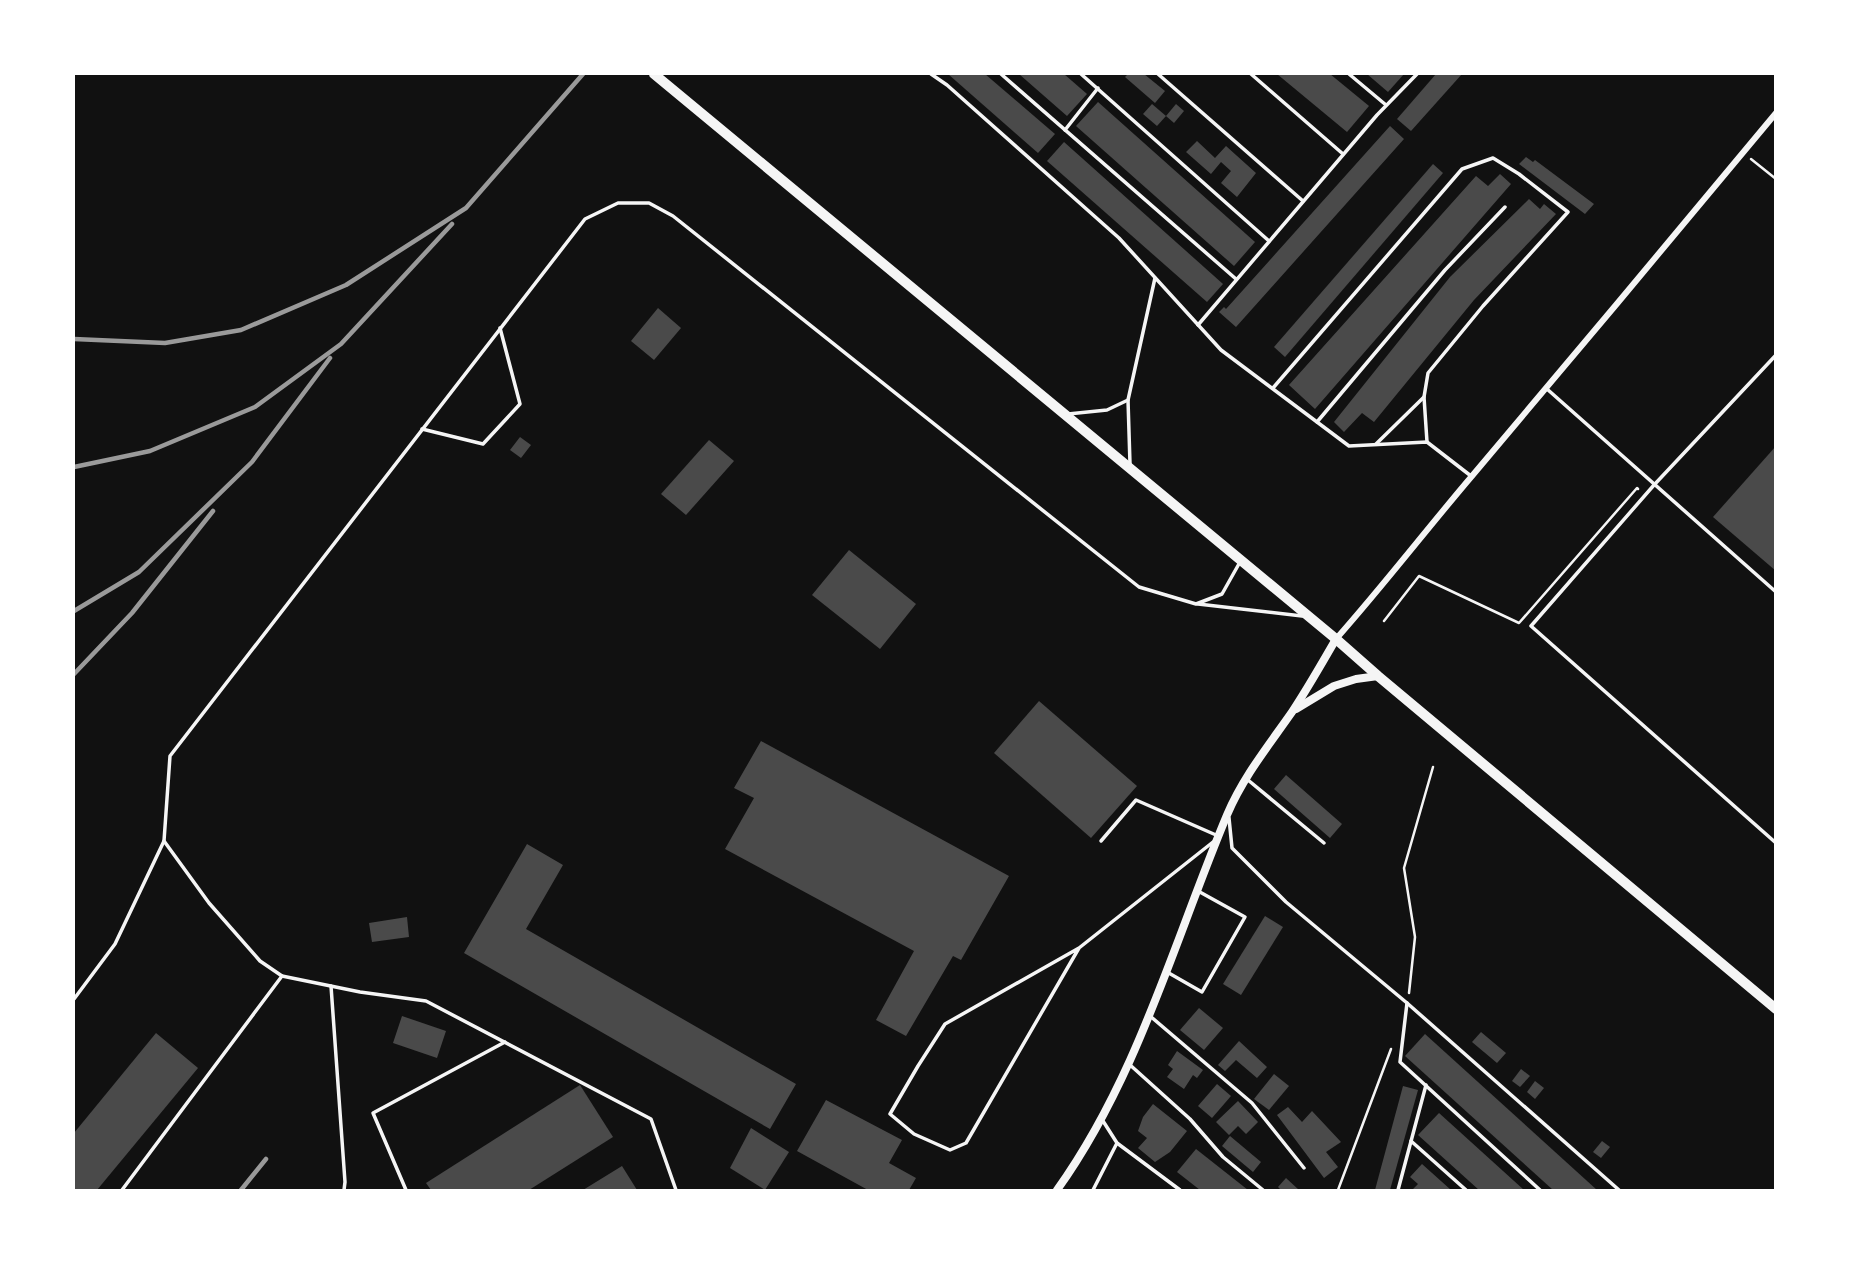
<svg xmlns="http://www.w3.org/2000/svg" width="1849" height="1264" font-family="'Fira Sans Condensed',sans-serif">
<rect width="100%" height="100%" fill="#111"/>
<!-- building -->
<g fill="#4a4a4a">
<path d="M 948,74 L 985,74 L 1055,134 L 1038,153 Z"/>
<path d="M 1019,74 L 1064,74 L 1087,94 L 1067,116 Z"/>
<path d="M 1128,74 L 1144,74 L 1165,91 L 1155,103 L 1125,77 Z"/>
<path d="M 1277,74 L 1330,74 L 1369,106 L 1347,132 Z"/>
<path d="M 1367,74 L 1404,74 L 1388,92 Z"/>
<path d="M 1436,74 L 1462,74 L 1411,131 L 1397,119 Z"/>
<path d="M 1098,102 L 1255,242 L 1234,266 L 1076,126 Z"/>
<path d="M 1152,104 L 1166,116 L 1157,126 L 1143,114 Z"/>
<path d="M 1176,104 L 1184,111 L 1174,123 L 1166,116 Z"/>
<path d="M 1390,126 L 1404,139 L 1236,327 L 1219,312 L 1224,307 L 1226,309 Z"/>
<path d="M 1197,141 L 1215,158 L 1226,146 L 1256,173 L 1237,197 L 1221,183 L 1231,171 L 1221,162 L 1211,174 L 1186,152 Z"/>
<path d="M 1064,142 L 1223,284 L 1207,302 L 1047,161 Z"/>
<path d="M 1526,157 L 1533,162 L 1535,160 L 1594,204 L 1585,214 L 1519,164 Z"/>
<path d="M 1433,164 L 1443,173 L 1285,357 L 1274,347 Z"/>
<path d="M 1500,174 L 1511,184 L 1315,409 L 1289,385 L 1476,176 L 1488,186 Z"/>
<path d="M 1529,199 L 1540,209 L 1544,204 L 1556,214 L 1474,300 L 1374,422 L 1362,413 L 1344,432 L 1334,422 L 1450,277 Z"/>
<path d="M 658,308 L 681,328 L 654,360 L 631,341 Z"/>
<path d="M 520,437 L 531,445 L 521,458 L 510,450 Z"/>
<path d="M 709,440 L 734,461 L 686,515 L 661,494 Z"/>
<path d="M 1776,446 L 1776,571 L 1713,517 Z"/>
<path d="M 849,550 L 916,604 L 880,649 L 812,595 Z"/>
<path d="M 1039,701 L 1137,786 L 1091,838 L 994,753 Z"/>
<path d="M 761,741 L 1009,876 L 961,960 L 953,956 L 906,1036 L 876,1020 L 914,951 L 725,849 L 754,798 L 734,788 Z"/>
<path d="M 1286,775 L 1342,824 L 1330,838 L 1274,789 Z"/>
<path d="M 527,844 L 563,865 L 526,929 L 796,1084 L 770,1129 L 464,953 Z"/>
<path d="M 1265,916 L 1283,927 L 1241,995 L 1223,984 Z"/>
<path d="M 407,917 L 409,937 L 372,942 L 369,923 Z"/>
<path d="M 1199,1008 L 1223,1028 L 1204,1050 L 1180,1030 Z"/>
<path d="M 402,1016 L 446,1031 L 437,1058 L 393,1043 Z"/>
<path d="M 1481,1032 L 1506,1053 L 1497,1063 L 1472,1042 Z"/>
<path d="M 156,1033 L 198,1068 L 97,1190 L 74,1190 L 74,1133 Z"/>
<path d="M 1425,1034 L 1597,1190 L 1553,1190 L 1405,1056 Z"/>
<path d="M 1239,1041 L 1267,1067 L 1257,1078 L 1236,1060 L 1225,1071 L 1218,1065 Z"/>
<path d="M 1177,1051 L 1203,1070 L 1197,1078 L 1193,1075 L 1184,1089 L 1167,1077 L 1173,1069 L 1168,1065 Z"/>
<path d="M 1521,1069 L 1530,1076 L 1520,1087 L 1512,1081 Z"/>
<path d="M 1274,1074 L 1289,1086 L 1269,1110 L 1254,1099 Z"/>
<path d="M 1535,1081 L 1544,1088 L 1535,1099 L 1527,1092 Z"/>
<path d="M 1217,1084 L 1231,1096 L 1212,1118 L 1198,1106 Z"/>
<path d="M 580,1085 L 613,1137 L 529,1190 L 431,1190 L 426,1183 Z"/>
<path d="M 1403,1086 L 1418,1090 L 1390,1190 L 1375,1190 Z"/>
<path d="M 826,1100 L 902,1140 L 889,1163 L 916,1178 L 909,1190 L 868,1190 L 797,1151 Z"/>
<path d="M 1238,1101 L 1258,1122 L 1246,1134 L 1238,1126 L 1229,1135 L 1216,1122 Z"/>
<path d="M 1153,1104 L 1187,1131 L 1170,1152 L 1155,1162 L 1138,1148 L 1147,1138 L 1138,1131 L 1143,1117 Z"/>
<path d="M 1288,1107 L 1302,1122 L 1312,1111 L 1341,1142 L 1326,1152 L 1338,1167 L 1324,1178 L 1277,1115 Z"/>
<path d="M 1439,1113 L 1524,1190 L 1479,1190 L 1418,1135 Z"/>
<path d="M 751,1128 L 789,1152 L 765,1190 L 730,1168 Z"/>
<path d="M 1230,1136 L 1261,1162 L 1253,1172 L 1222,1146 Z"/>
<path d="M 1602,1141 L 1610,1147 L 1601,1158 L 1593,1152 Z"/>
<path d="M 1196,1149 L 1248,1190 L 1200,1190 L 1177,1172 Z"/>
<path d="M 1422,1164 L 1451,1190 L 1412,1190 L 1418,1184 L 1410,1177 Z"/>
<path d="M 622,1166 L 637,1190 L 583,1190 Z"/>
<path d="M 1286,1178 L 1299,1190 L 1281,1190 L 1278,1187 Z"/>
</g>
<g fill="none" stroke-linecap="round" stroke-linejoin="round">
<!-- path -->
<g stroke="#f5f5f5" stroke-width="2.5">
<path d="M 1751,159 L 1776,179"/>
<path d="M 1384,621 L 1419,576 L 1519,623 L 1637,488 L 1638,489"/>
<path d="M 1409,993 L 1415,937 L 1404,868 L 1433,767"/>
<path d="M 1338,1190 L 1391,1049"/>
</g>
<!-- service -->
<g stroke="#f5f5f5" stroke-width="3.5">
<path d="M 931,74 L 947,85 L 1119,238 L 1221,350 L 1349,446 L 1427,442 L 1471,476"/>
<path d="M 1001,74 L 1236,279"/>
<path d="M 1081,74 L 1269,241"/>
<path d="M 1158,74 L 1303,201"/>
<path d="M 1251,74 L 1343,154"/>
<path d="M 1349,74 L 1386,105"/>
<path d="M 1065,130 L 1098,88"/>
<path d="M 1198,325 L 1377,115 L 1417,74"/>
<path d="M 1776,355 L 1654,485 L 1531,626 L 1776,843"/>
<path d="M 1273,388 L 1462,169 L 1493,158 L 1519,174 L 1568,212 L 1483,306 L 1428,373 L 1424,397 L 1427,442"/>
<path d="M 1547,389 L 1776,592"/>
<path d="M 1128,400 L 1130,464"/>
<path d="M 1068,414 L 1107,410 L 1128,400 L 1155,278"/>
<path d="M 1317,422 L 1445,270 L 1505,207"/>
<path d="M 422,429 L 483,444 L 520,404 L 500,328"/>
<path d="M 1376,444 L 1424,397"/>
<path d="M 1198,604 L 1302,616"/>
<path d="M 1248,780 L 1324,843"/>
<path d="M 1229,818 L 1232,848 L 1286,902 L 1407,1003 L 1619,1190"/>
<path d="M 164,841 L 209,903 L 260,961 L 282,976 L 360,992 L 426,1001 L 651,1119 L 676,1190"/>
<path d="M 1101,841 L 1136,800 L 1216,835"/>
<path d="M 1079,948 L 966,1143 L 950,1150 L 914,1134 L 890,1114 L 918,1066 L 945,1024 L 1079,948 L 1213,842"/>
<path d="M 1167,972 L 1202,992 L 1245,917 L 1198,891"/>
<path d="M 331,986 L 345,1182 L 344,1190"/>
<path d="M 74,999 L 115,944 L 164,841 L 170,756 L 585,219 L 618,203 L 649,203 L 673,216 L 1139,587 L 1196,604 L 1222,594 L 1240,562"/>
<path d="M 1407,1003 L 1400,1062 L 1540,1190"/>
<path d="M 1150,1016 L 1252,1103 L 1304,1168"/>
<path d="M 1129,1064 L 1190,1119 L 1223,1157 L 1263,1190"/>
<path d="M 1103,1121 L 1117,1143 L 1180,1190"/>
<path d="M 1411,1141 L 1466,1190"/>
<path d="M 122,1190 L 282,976"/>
<path d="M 406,1190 L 373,1113 L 505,1042"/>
<path d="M 1093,1190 L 1117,1143"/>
<path d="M 1398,1190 L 1426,1085"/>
</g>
<!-- minor -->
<path stroke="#f5f5f5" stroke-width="6" d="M 1336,639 C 1383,586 1426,530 1472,476 C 1574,355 1675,235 1776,113"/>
<!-- tertiary -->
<g stroke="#f5f5f5" stroke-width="8">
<path d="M 1296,709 L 1334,686 L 1356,679 L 1378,676"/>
<path d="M 1057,1190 C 1138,1077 1174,941 1227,815 C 1243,777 1269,745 1292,712 C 1308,688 1322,663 1336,639"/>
</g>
<!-- primary -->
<path stroke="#f5f5f5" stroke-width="10" d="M 654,74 L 1336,639 L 1378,676 L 1776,1009"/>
<!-- rail -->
<g stroke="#9a9a9a" stroke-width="4.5">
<path d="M 74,339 L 165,343 L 241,330 L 346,285 L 466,208 L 583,74"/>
<path d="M 74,467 L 150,451 L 255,407 L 341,344 L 452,224"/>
<path d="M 74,611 L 139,572 L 252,462 L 330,358"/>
<path d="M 74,674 L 132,613 L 213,511"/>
<path d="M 241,1190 L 266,1159"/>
</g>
</g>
<!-- border -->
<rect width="1849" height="1264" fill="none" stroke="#ffffff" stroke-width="150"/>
</svg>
